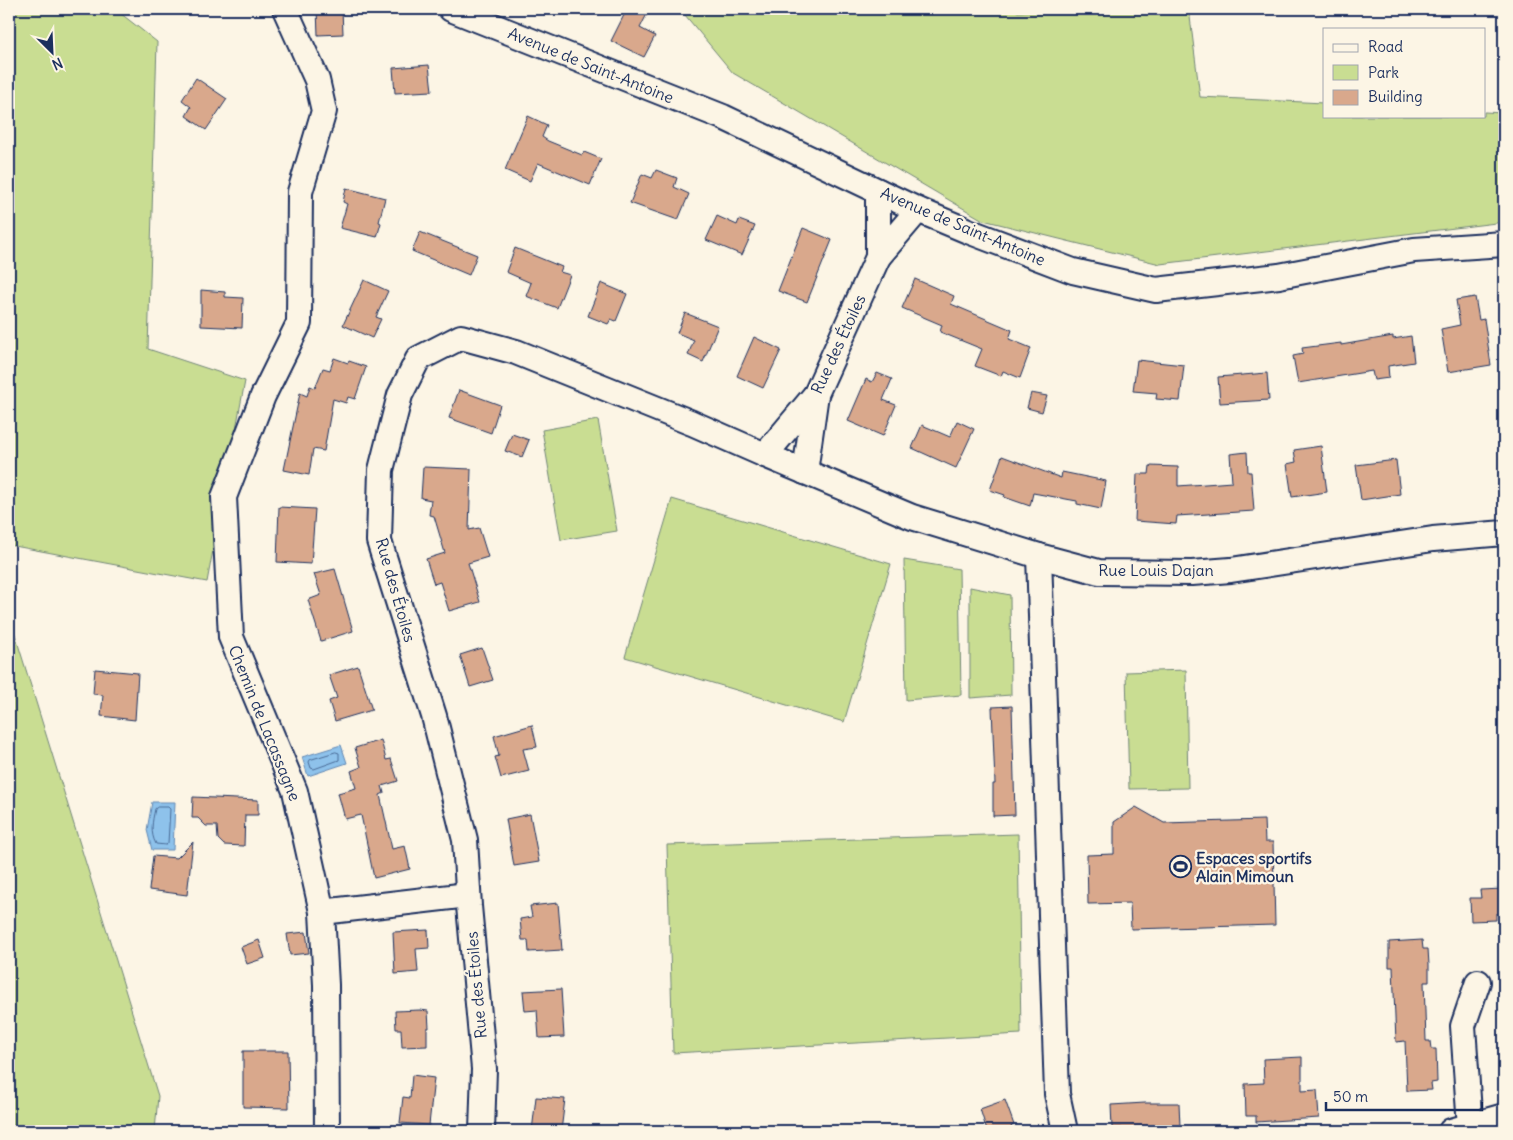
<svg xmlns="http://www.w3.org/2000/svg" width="1513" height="1140" font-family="Delius,sans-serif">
<rect width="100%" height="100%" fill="#fcf5e5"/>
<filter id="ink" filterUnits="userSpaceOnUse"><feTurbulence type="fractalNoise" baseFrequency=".02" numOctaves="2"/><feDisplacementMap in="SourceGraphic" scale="10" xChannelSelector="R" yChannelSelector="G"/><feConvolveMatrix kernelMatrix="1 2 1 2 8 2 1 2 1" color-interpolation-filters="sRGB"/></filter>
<g filter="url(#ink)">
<!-- green -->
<g fill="#c9dd92" stroke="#728678">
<path d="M 9,9 L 115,9 L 157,42 L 148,349 L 245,381 L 207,582 L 9,545 Z"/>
<path d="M 680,9 L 1013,9 L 1018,12 L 1056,9 L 1189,9 L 1200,97 L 1324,103 L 1324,116 L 1484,116 L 1484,112 L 1504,113 L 1504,222 L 1160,264 L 983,220 L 733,73 Z"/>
<path d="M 598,420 L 617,531 L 561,540 L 542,430 Z"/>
<path d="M 672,499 L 891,564 L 844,722 L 625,657 Z"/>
<path d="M 904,560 L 959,569 L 961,695 L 906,700 Z"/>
<path d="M 970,587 L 1010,595 L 1011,695 L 970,698 Z"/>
<path d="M 9,615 L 158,1096 L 155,1131 L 9,1131 Z"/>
<path d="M 1186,670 L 1188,788 L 1129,789 L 1126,672 Z"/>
<path d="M 1018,834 L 1021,1034 L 673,1053 L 667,845 Z"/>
</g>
<!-- water -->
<g fill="#8ec2eb" stroke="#6087b3">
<path d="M 341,745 L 347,763 L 308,776 L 302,757 Z"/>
<path d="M 152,802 L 175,802 L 173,850 L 152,850 L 147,830 Z"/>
</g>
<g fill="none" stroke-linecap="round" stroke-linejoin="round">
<!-- shore -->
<g stroke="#496a96" stroke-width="1">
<path d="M 336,752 L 339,753 L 339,760 L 314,769 L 311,768 L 309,762 L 310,760 Z"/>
<path d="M 158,807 L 168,807 L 170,809 L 168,843 L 166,845 L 156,844 C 150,833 152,822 155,809 Z"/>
</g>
</g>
<!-- building -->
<g fill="#d9a88c" stroke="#1b2f5e">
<path d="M 317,9 L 342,9 L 343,34 L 318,35 Z"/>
<path d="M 627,9 L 637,9 L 647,14 L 640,28 L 655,36 L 644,57 L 611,41 Z"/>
<path d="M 429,65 L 432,91 L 395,93 L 393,68 Z"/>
<path d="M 196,78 L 227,99 L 206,130 L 186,116 L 191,107 L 182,100 Z"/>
<path d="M 528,116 L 547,125 L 542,137 L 548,141 L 582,155 L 584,152 L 601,159 L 590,185 L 538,163 L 530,181 L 505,170 Z"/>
<path d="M 656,170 L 677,178 L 674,187 L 689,194 L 678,220 L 630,203 L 642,174 L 652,178 Z"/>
<path d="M 346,188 L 385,198 L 379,222 L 381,223 L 377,237 L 340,228 L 347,204 L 343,202 Z"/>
<path d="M 717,216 L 737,225 L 739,220 L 755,226 L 742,255 L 706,240 Z"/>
<path d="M 803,228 L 832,240 L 807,302 L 778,291 Z"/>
<path d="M 420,232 L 477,255 L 469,275 L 412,251 Z"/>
<path d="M 515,248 L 562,267 L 560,272 L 570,275 L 557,308 L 526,296 L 531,283 L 506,272 Z"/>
<path d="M 915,279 L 954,296 L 951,304 L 1012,330 L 1009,339 L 1031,348 L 1020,378 L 1003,371 L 1001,376 L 975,366 L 982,349 L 940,332 L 942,325 L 902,308 Z"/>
<path d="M 364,280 L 388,291 L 376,317 L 381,319 L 372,338 L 343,325 Z"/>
<path d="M 601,283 L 627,294 L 616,321 L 611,319 L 608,324 L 588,316 Z"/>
<path d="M 201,290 L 225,292 L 225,297 L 243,298 L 242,328 L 201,326 Z"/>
<path d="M 1475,297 L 1479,320 L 1484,319 L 1491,365 L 1448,372 L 1441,329 L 1460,325 L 1456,300 Z"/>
<path d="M 685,313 L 718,326 L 703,362 L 688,355 L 694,340 L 677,333 Z"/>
<path d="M 1393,336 L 1393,339 L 1411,336 L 1414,362 L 1388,366 L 1389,378 L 1374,380 L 1372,371 L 1298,383 L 1293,356 L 1303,354 L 1302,348 L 1341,343 L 1341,345 Z"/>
<path d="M 754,337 L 781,350 L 763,388 L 737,376 Z"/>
<path d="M 334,358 L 348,363 L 349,361 L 366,367 L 355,399 L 348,397 L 346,403 L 333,399 L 324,451 L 313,449 L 309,475 L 284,470 L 300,393 L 307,396 L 310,386 L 315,388 L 323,368 L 330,370 Z"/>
<path d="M 1137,360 L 1184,365 L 1180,401 L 1156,399 L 1157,393 L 1133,391 Z"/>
<path d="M 877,373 L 892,379 L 883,400 L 896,405 L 883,436 L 848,421 L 866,379 L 872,382 Z"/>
<path d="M 1267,373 L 1269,400 L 1220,403 L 1218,377 Z"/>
<path d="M 459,390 L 500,405 L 491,433 L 449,418 Z"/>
<path d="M 1031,393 L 1047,396 L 1042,412 L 1027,408 Z"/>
<path d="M 957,421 L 974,429 L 956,468 L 912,448 L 922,425 L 950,437 Z"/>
<path d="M 512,434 L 529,440 L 522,457 L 505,451 Z"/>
<path d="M 1321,446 L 1327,492 L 1292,497 L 1287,464 L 1296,462 L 1294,450 Z"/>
<path d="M 1247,452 L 1248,472 L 1251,472 L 1254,511 L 1177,516 L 1176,524 L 1135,521 L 1137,474 L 1149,474 L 1150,466 L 1178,467 L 1178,486 L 1232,482 L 1230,454 Z"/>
<path d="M 1002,456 L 1061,478 L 1062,472 L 1106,481 L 1101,509 L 1077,504 L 1077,501 L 1033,493 L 1030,506 L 1004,497 L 1005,495 L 990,490 Z"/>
<path d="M 1396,460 L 1400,494 L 1361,500 L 1356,465 Z"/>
<path d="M 423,467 L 471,469 L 469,530 L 479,528 L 488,557 L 468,563 L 480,602 L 449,611 L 440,582 L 434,584 L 426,559 L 445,553 L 434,516 L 429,515 L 431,500 L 421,498 Z"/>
<path d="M 279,507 L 315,509 L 311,564 L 277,562 Z"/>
<path d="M 335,569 L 353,631 L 321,641 L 308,600 L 321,595 L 314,574 Z"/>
<path d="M 482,648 L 493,680 L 470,687 L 460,655 Z"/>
<path d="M 358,666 L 372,710 L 335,721 L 329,701 L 337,698 L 329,675 Z"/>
<path d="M 95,669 L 138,673 L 135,720 L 101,716 L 103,695 L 93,694 Z"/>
<path d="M 1012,706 L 1015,815 L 993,816 L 993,784 L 995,784 L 992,707 Z"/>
<path d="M 532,725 L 537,747 L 523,749 L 529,771 L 501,778 L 495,757 L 499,756 L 494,736 Z"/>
<path d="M 381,740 L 386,760 L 391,759 L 398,781 L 382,786 L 384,793 L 380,795 L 392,849 L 405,846 L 410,869 L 374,878 L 361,815 L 345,819 L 338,793 L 356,788 L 351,771 L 361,767 L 355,748 Z"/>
<path d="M 193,797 L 258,800 L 258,815 L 245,815 L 244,846 L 224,845 L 218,839 L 217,826 L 206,826 L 198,818 L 192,818 Z"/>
<path d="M 1136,807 L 1164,823 L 1264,820 L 1265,842 L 1273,842 L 1275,925 L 1131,929 L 1130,903 L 1088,904 L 1087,855 L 1114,854 L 1114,822 Z"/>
<path d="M 530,814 L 539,862 L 514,866 L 506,819 Z"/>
<path d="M 193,842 L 187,895 L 149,890 L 153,856 L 177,858 Z"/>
<path d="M 1504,889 L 1504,914 L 1496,914 L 1496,920 L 1471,921 L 1470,898 L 1481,898 L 1480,890 Z"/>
<path d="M 558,903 L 562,950 L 529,952 L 528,940 L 522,940 L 520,919 L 532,917 L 530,906 Z"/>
<path d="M 428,930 L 429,948 L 416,949 L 418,972 L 395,974 L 393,932 Z"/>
<path d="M 306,932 L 309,953 L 290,955 L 287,934 Z"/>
<path d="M 259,940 L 265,958 L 247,964 L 241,947 Z"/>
<path d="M 1422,940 L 1423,949 L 1428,949 L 1429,965 L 1429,982 L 1424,982 L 1426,1041 L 1430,1041 L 1431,1049 L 1436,1049 L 1437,1082 L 1431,1083 L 1432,1090 L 1407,1091 L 1405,1041 L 1396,1042 L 1393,967 L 1389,967 L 1389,942 Z"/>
<path d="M 561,989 L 564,1037 L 539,1038 L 537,1010 L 525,1011 L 523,991 Z"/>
<path d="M 420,1010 L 428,1011 L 429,1028 L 427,1028 L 427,1046 L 402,1047 L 401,1029 L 396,1029 L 395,1011 Z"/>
<path d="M 243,1051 L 288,1051 L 289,1108 L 243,1107 Z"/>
<path d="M 1302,1057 L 1302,1091 L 1317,1090 L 1319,1118 L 1256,1122 L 1256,1116 L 1246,1116 L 1245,1084 L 1264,1083 L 1263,1059 Z"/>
<path d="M 412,1075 L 434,1078 L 429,1125 L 400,1123 L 403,1097 L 410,1098 Z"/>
<path d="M 536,1097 L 565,1099 L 561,1131 L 532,1131 Z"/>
<path d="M 1005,1100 L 1014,1125 L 1011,1126 L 1013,1131 L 987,1131 L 980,1109 Z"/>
<path d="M 1145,1103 L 1179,1103 L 1180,1126 L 1170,1127 L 1170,1131 L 1122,1131 L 1122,1128 L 1112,1128 L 1111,1105 Z"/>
</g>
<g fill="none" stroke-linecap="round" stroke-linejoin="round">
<defs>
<g id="street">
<path d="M 285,9 L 317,80 L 324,111 L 300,192 L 299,323 L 263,396 L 224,497 L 231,637 L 295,791 L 322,912 L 326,985 L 327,1131"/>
<path d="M 451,9 L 723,117 L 918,210 L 968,231 L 1073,271 L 1156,290 L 1279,276 L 1414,250 L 1504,244"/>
<path d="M 878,257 L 918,210"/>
<path d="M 765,455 L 912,517 L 1039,556 L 1099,572 L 1192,573 L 1231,570 L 1433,539 L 1504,533"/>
<path d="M 805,472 L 816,394"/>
<path d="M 1039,556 L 1057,1094 L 1065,1131"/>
<path d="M 322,912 L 468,895"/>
<path d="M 1470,1127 L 1463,1026 L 1478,982"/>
<path d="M 482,1131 L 484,1069 L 469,906 L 465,840 L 434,716 L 379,541 L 381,470 L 400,395 L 418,359 L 461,337 L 516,352 L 692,423 L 765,455 L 816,394 L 878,257 L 878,191"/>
<path d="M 1451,1131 L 1504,1116"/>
</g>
</defs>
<!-- street casing -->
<use href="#street" stroke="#1b2f5e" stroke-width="28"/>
<!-- street -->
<use href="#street" stroke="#fcf5e5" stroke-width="24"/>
</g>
</g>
<!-- icons -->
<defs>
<symbol id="stadium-ring" viewBox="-11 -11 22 22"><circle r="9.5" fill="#fcf5e5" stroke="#1b2f5e" stroke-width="1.5"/><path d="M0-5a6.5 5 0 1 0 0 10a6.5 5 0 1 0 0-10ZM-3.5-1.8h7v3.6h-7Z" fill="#1b2f5e"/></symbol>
</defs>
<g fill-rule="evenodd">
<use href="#stadium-ring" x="1168" y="854" width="25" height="25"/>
</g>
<g text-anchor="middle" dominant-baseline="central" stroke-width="4.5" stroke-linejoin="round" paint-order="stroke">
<!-- street labels -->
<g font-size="16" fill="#1b2f5e" stroke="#fcf5e5">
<text transform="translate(591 65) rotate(22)">Avenue de Saint-Antoine</text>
<text transform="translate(963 226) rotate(23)">Avenue de Saint-Antoine</text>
<text transform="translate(838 344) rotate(-65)">Rue des Étoiles</text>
<text x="1156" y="570">Rue Louis Dajan</text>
<text transform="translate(396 590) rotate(74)">Rue des Étoiles</text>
<text transform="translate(265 723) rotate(68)">Chemin de Lacassagne</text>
<text transform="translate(476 985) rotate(-95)">Rue des Étoiles</text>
</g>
<!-- poi labels -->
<g font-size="16" font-weight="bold" fill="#1b2f5e" stroke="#fcf5e5" text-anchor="start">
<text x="1196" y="858">Espaces sportifs<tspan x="1196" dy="18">Alain Mimoun</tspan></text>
</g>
</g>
<!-- margin -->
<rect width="1513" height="1140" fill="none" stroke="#fcf5e5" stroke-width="30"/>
<rect x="15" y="15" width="1483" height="1110" fill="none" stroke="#1b2f5e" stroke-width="2" filter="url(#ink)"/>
<!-- legend -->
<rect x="1323" y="28" width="162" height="90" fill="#fcf5e5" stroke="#a2a6af"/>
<rect x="1333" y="44" width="25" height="8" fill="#fcf5e5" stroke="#a2a6af"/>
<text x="1368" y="52" font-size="15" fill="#1b2f5e">Road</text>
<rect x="1333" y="65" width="25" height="15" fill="#c9dd92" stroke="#a2a6af"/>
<text x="1368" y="78" font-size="15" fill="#1b2f5e">Park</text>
<rect x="1333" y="90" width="25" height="15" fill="#d9a88c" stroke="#a2a6af"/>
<text x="1368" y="102" font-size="15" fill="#1b2f5e">Building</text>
<!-- north arrow -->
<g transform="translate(52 52) rotate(156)" stroke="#fcf5e5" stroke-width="4" paint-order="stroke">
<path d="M0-4L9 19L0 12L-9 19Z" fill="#1b2f5e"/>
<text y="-8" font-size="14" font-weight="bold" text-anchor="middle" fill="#1b2f5e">N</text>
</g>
<!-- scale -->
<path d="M1326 1102v8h156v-8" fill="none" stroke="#1b2f5e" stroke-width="2.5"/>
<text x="1333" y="1102" font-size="15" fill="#1b2f5e" stroke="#fcf5e5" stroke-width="4" paint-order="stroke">50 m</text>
</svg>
